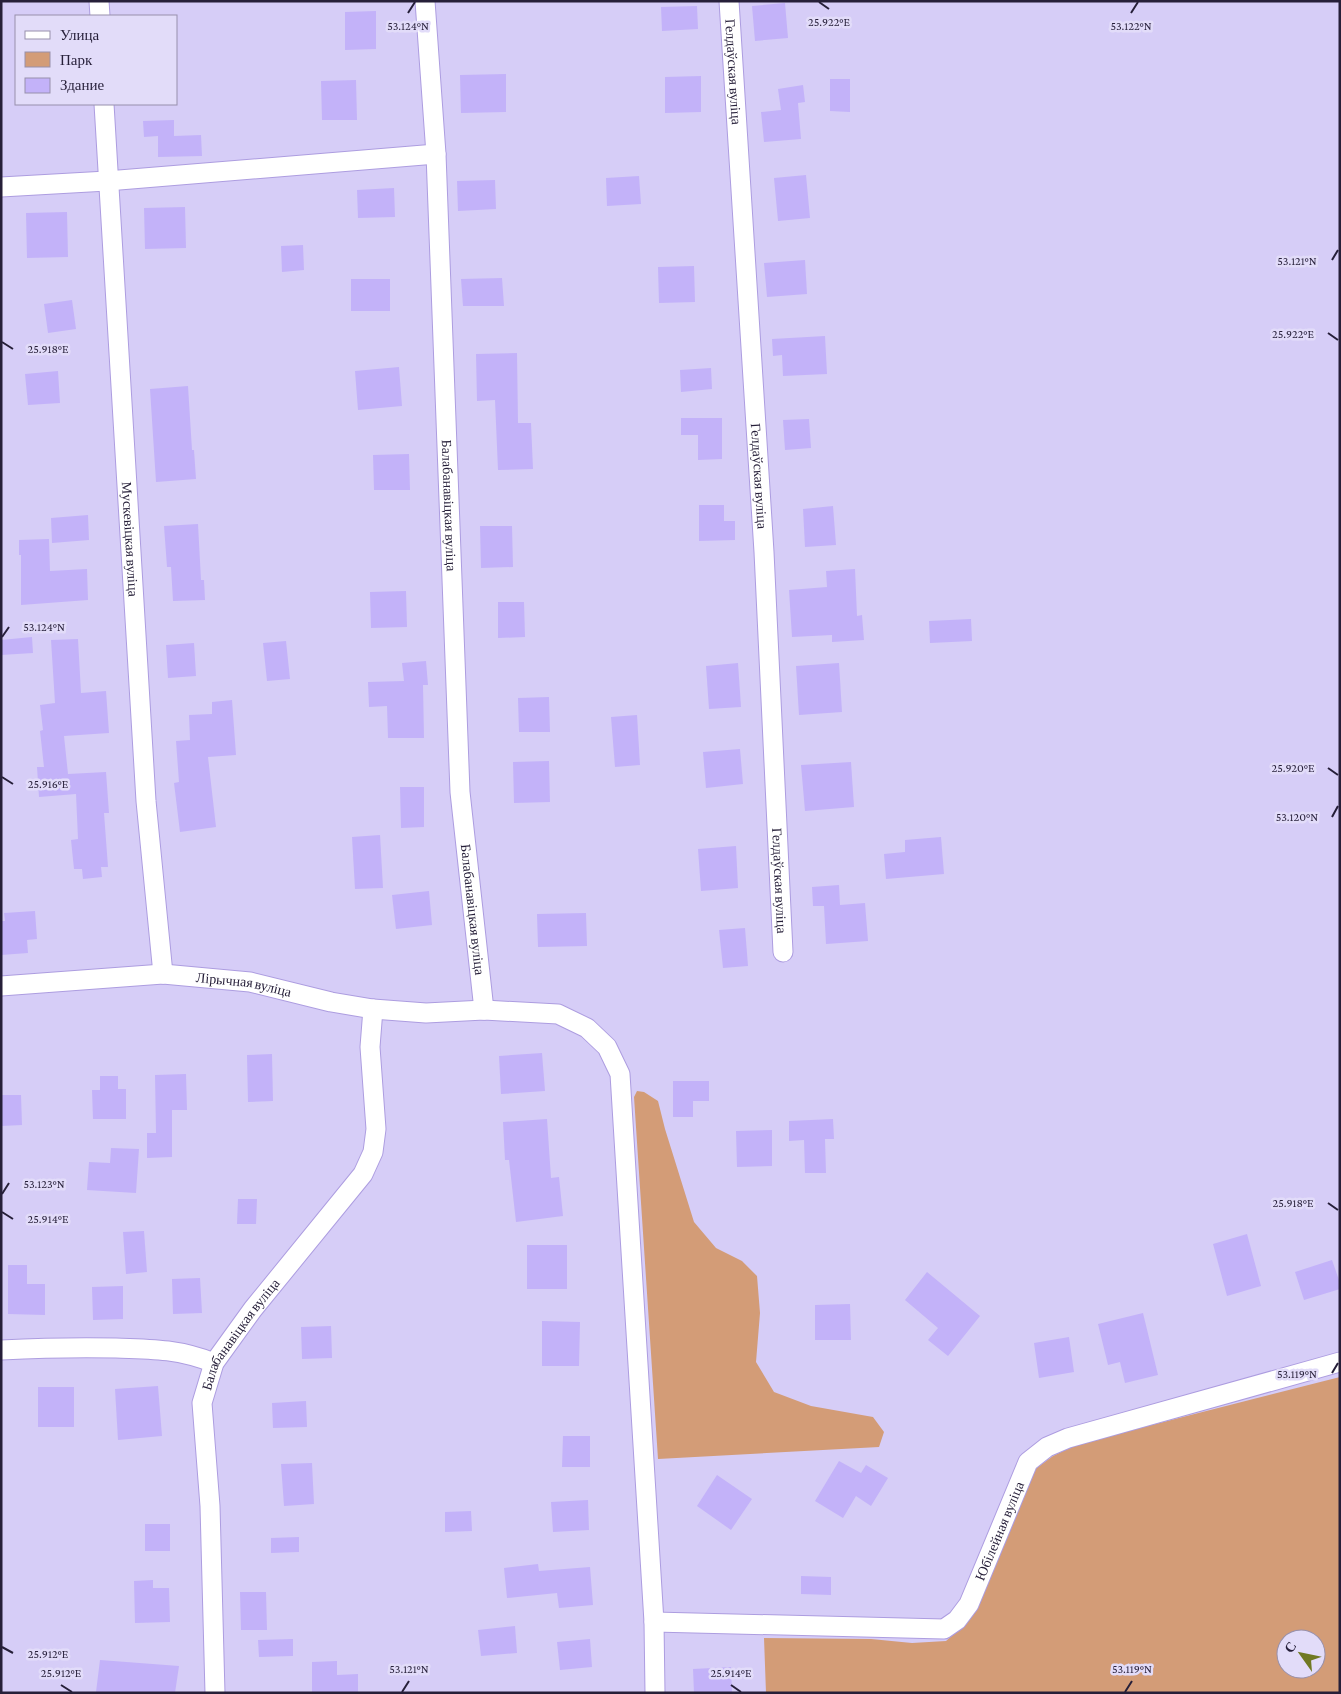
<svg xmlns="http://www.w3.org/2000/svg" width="1341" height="1694" font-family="'Crimson Pro',serif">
<rect width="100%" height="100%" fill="#d6cdf7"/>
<!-- green -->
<g fill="#d39c77" fill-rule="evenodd">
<path d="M 637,1091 L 644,1092 L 658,1101 L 665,1129 L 694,1222 L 716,1248 L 742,1261 L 757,1276 L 760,1313 L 756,1362 L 774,1392 L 811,1406 L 873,1417 L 884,1432 L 879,1447 L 658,1459 L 634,1097 Z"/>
<path d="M 1340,1377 L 1340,1693 L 766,1693 L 764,1638 L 871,1639 L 912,1643 L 946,1641 L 965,1624 L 977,1603 L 1034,1470 L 1053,1456 L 1077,1444 ZM 1286,1639 L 1316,1639 L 1316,1669 L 1286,1669 Z"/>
</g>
<!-- building -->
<g fill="#c3b2f9">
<path d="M 785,3 L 788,38 L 755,41 L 752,6 Z"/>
<path d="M 697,6 L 698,29 L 662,31 L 661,7 Z"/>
<path d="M 376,11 L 376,49 L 345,50 L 345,12 Z"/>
<path d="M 506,74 L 506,112 L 461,113 L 460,75 Z"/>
<path d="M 701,76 L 701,112 L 665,113 L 665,77 Z"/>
<path d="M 830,79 L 850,79 L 850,112 L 830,111 Z"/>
<path d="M 356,80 L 357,120 L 322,120 L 321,81 Z"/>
<path d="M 803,85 L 805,102 L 798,103 L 801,139 L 764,142 L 761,112 L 781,110 L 778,89 Z"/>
<path d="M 174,120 L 174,136 L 201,135 L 202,156 L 158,157 L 158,136 L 144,137 L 143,121 Z"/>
<path d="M 806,175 L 810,218 L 778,221 L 774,178 Z"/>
<path d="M 639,176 L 641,204 L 607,206 L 606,178 Z"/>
<path d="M 495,180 L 496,209 L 458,211 L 457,181 Z"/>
<path d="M 394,188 L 395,217 L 358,218 L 357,190 Z"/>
<path d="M 185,207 L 186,248 L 145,249 L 144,208 Z"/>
<path d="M 67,212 L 68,257 L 27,258 L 26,213 Z"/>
<path d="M 303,245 L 304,270 L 282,272 L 281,246 Z"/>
<path d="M 805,260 L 807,294 L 767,297 L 764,263 Z"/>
<path d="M 694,266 L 695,302 L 659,303 L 658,267 Z"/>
<path d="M 502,278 L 504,306 L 463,306 L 461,279 Z"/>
<rect x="351" y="279" width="39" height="32"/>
<path d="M 72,300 L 76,329 L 48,333 L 44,304 Z"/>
<path d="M 825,336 L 827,374 L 783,376 L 782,355 L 773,356 L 772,339 Z"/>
<path d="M 517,353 L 518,423 L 531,423 L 533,469 L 498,470 L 495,400 L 477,401 L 476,354 Z"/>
<path d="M 399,367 L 402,406 L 358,410 L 355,371 Z"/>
<path d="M 711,368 L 712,389 L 681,392 L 680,370 Z"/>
<path d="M 58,371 L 60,403 L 28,405 L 25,374 Z"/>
<path d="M 188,386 L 192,450 L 194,450 L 196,479 L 156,482 L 150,389 Z"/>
<path d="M 681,418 L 722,418 L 722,459 L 698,460 L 698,435 L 681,435 Z"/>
<path d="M 809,419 L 811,448 L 785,450 L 783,420 Z"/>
<path d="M 409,454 L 410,490 L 374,490 L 373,455 Z"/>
<path d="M 699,505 L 724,505 L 724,521 L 735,521 L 735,540 L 699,541 Z"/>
<path d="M 833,506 L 836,545 L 805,547 L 803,509 Z"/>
<path d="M 88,515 L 89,540 L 52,543 L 51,518 Z"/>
<path d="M 198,524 L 201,580 L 204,580 L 205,600 L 173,601 L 171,567 L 167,567 L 164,526 Z"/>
<path d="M 480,526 L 512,526 L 513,567 L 481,568 Z"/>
<path d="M 49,539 L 50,571 L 87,569 L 88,600 L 21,605 L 21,555 L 19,555 L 19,540 Z"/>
<path d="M 855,569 L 857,616 L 862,615 L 864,640 L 832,642 L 832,635 L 792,637 L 789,590 L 827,587 L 826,571 Z"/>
<path d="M 406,591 L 407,627 L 371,628 L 370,592 Z"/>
<path d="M 498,602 L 524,602 L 525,637 L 498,638 Z"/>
<path d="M 971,619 L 972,641 L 930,643 L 929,621 Z"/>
<path d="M 32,637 L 33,653 L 1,655 L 1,640 Z"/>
<path d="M 78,639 L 81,693 L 106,691 L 109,733 L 64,736 L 68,774 L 106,772 L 109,813 L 104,813 L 108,867 L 101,867 L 102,877 L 83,879 L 82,869 L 74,869 L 71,840 L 78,839 L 76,794 L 39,797 L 37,767 L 44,767 L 40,731 L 43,730 L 40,705 L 55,703 L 51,640 Z"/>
<path d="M 286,641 L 290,679 L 267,681 L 263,643 Z"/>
<path d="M 194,643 L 196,676 L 168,678 L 166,645 Z"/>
<path d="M 426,661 L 428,685 L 423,685 L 424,738 L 388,738 L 387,706 L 369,707 L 368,682 L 404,681 L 402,663 Z"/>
<path d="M 738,663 L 741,707 L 709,709 L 706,666 Z"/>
<path d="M 839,663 L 842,712 L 799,715 L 796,666 Z"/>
<path d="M 549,697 L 550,732 L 519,732 L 518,698 Z"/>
<path d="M 232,700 L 236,755 L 208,757 L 216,827 L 180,832 L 174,783 L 179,782 L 176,741 L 190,740 L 189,715 L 212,714 L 212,702 Z"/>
<path d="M 637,715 L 640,765 L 615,767 L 611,717 Z"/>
<path d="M 740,749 L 743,784 L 706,788 L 703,752 Z"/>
<path d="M 549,761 L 550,802 L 514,803 L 513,762 Z"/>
<path d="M 851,762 L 854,807 L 805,811 L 801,765 Z"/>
<path d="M 400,787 L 424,787 L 424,827 L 401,828 Z"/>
<path d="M 380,835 L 383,888 L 355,889 L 352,837 Z"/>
<path d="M 941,837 L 944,874 L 886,879 L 884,854 L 905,852 L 905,840 Z"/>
<path d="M 736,846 L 738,888 L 701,891 L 698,849 Z"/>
<path d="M 839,885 L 840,905 L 865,903 L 868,941 L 826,944 L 824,906 L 813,906 L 812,887 Z"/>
<path d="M 429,891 L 432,925 L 396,929 L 392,895 Z"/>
<path d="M 35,911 L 37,939 L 27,940 L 28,953 L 1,955 L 1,921 L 5,921 L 4,913 Z"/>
<path d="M 586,913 L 587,946 L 538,947 L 537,914 Z"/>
<path d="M 745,928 L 748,966 L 723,968 L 719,930 Z"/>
<path d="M 542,1053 L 545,1091 L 501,1094 L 499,1056 Z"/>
<path d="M 272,1054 L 273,1101 L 248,1102 L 247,1055 Z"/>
<path d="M 186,1074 L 187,1110 L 172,1110 L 172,1157 L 147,1158 L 147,1133 L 156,1133 L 155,1075 Z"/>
<path d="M 100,1076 L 118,1076 L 118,1089 L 126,1089 L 126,1119 L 93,1119 L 92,1090 L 100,1090 Z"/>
<path d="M 673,1081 L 709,1081 L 709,1101 L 693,1101 L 693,1117 L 673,1117 Z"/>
<path d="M 1,1095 L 21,1095 L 22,1125 L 1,1126 Z"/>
<path d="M 547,1119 L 551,1178 L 559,1177 L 563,1216 L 516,1222 L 509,1160 L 505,1160 L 503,1122 Z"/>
<path d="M 833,1119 L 834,1139 L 825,1139 L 826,1173 L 805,1173 L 804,1140 L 789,1141 L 789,1121 Z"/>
<path d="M 772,1130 L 772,1166 L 737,1167 L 736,1131 Z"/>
<path d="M 111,1148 L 139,1149 L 136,1193 L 87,1190 L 89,1162 L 110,1163 Z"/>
<path d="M 238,1199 L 257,1199 L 256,1224 L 237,1224 Z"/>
<path d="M 144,1231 L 147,1272 L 126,1274 L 123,1232 Z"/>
<path d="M 1247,1234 L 1261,1286 L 1227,1296 L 1213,1244 Z"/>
<rect x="527" y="1245" width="40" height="44"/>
<path d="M 1332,1260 L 1340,1283 L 1340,1289 L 1304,1300 L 1295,1272 Z"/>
<path d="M 8,1265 L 27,1265 L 27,1284 L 45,1284 L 45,1315 L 8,1314 Z"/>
<path d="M 927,1272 L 980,1316 L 948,1356 L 928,1340 L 938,1328 L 905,1300 Z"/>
<path d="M 200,1278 L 202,1313 L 173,1314 L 172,1279 Z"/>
<path d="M 123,1286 L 123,1319 L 93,1320 L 92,1287 Z"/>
<path d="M 850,1304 L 851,1340 L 815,1340 L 815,1305 Z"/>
<path d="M 1143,1313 L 1158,1375 L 1125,1383 L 1120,1362 L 1108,1365 L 1098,1324 Z"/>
<path d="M 542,1321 L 580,1322 L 579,1366 L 542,1366 Z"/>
<path d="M 331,1326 L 332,1358 L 302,1359 L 301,1327 Z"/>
<path d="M 1069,1337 L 1074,1372 L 1039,1378 L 1034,1343 Z"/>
<path d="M 158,1386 L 162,1436 L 118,1440 L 115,1389 Z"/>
<rect x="38" y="1387" width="36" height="40"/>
<path d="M 306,1401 L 307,1427 L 273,1428 L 272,1403 Z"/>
<path d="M 563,1436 L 590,1436 L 590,1467 L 562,1467 Z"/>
<path d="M 839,1461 L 861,1473 L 866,1465 L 888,1478 L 871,1506 L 856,1496 L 843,1518 L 815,1501 Z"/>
<path d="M 312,1463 L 314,1504 L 284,1506 L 281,1464 Z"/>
<path d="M 717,1475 L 752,1499 L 731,1530 L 697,1506 Z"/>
<path d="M 588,1500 L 589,1530 L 553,1532 L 551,1502 Z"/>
<path d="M 471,1511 L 472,1531 L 445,1532 L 445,1512 Z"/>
<rect x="145" y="1524" width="25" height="27"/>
<path d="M 299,1537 L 299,1552 L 271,1553 L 271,1538 Z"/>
<path d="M 538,1564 L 539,1571 L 590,1567 L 593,1605 L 559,1608 L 557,1593 L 507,1598 L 504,1568 Z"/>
<path d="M 801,1576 L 831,1577 L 831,1595 L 801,1594 Z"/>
<path d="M 153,1580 L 153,1588 L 169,1588 L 170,1622 L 135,1623 L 134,1581 Z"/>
<path d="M 240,1592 L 266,1592 L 267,1630 L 241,1630 Z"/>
<path d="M 515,1626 L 517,1653 L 481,1656 L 478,1630 Z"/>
<path d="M 293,1639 L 293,1656 L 259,1657 L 258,1640 Z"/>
<path d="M 590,1639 L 592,1667 L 560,1670 L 557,1642 Z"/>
<path d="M 100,1660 L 179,1666 L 175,1693 L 96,1692 Z"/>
<path d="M 337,1661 L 337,1675 L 358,1674 L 358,1693 L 312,1693 L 312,1662 Z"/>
<path d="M 731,1667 L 732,1693 L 694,1693 L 693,1669 Z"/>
</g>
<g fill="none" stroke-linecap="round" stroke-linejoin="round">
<defs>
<g id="minor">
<path d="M 99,1 L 100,16"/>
<path id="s1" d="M 425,1 L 436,154 L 460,792 L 484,1010"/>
<path id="s2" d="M 729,1 L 764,552 L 783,952"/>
<path id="s3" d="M 104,104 L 146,801 L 163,974"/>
<path d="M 1,187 L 107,181 L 436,154"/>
<path id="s4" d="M 1,986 L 163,974 L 250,982 L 331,1002 L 373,1009 L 426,1013 L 484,1010 L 558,1014 L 587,1028 L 607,1047 L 620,1074 L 654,1622 L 655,1693"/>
<path d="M 1,1350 C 40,1348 77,1347 116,1348 C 152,1349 179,1349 214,1363"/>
<path id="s5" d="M 654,1622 L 944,1629 L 957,1620 L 969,1604 L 1028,1462 L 1047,1447 L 1068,1438 L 1340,1362"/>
<path id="s6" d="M 215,1693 L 210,1506 L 202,1403 L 214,1363 L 253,1309 L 363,1174 L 373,1152 L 376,1129 L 370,1047 L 373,1009"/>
</g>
</defs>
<!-- minor casing -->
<use href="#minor" stroke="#ad9de0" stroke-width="21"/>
<!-- minor -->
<use href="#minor" stroke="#fff" stroke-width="19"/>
</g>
<!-- ticks -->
<path fill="none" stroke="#261f39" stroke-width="2" d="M 819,2 L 829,9M 408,13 L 415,2M 1131,13 L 1138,2M 1332,260 L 1338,250M 1328,333 L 1338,340M 2,342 L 13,349M 2,637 L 9,627M 1328,768 L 1338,775M 2,777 L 13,784M 1332,817 L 1338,806M 2,1194 L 9,1183M 1328,1203 L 1338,1210M 2,1212 L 13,1219M 1332,1373 L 1338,1363M 2,1647 L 13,1653M 61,1685 L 72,1692M 731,1685 L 741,1692M 402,1692 L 409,1681M 1125,1692 L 1132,1681"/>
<g text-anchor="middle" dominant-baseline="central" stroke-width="5" stroke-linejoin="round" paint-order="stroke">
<!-- street labels -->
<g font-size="14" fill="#261f39" stroke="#e2dcf9">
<text stroke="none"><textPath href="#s2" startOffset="71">Гелдаўская вуліца</textPath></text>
<text stroke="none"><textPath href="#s2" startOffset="476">Гелдаўская вуліца</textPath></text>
<text stroke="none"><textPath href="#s1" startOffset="505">Балабанавіцкая вуліца</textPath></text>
<text stroke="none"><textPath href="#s3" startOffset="436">Мускевіцкая вуліца</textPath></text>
<text stroke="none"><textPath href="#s2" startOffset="881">Гелдаўская вуліца</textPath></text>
<text stroke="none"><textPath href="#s1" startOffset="910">Балабанавіцкая вуліца</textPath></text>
<text stroke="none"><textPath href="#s4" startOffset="244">Лірычная вуліца</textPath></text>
<text stroke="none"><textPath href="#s6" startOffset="370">Балабанавіцкая вуліца</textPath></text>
<text stroke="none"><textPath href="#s5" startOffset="405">Юбілейная вуліца</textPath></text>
</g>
</g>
<g font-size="12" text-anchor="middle" fill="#261f39" stroke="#e2dcf9" stroke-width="5" stroke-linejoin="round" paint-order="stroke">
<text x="829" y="26">25.922°E</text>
<text x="408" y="30">53.124°N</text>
<text x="1131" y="30">53.122°N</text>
<text x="1297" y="265">53.121°N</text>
<text x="1293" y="338">25.922°E</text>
<text x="48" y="353">25.918°E</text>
<text x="44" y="631">53.124°N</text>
<text x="1293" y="772">25.920°E</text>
<text x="48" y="788">25.916°E</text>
<text x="1297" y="821">53.120°N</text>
<text x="44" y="1188">53.123°N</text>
<text x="1293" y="1207">25.918°E</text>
<text x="48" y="1223">25.914°E</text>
<text x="1297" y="1378">53.119°N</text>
<text x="48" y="1658">25.912°E</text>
<text x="409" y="1673">53.121°N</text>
<text x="1132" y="1673">53.119°N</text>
<text x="61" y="1677">25.912°E</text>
<text x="731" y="1677">25.914°E</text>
</g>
<!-- border -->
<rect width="1341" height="1694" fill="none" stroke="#261f39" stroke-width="5"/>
<!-- legend -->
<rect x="15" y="15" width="162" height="90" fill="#e2dcf9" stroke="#9790ac"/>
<rect x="25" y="31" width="25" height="8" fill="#ffffff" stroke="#9790ac"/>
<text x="60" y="40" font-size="15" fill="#261f39">Улица</text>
<rect x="25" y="52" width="25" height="15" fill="#d39c77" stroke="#9790ac"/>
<text x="60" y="65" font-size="15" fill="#261f39">Парк</text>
<rect x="25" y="78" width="25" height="15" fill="#c3b2f9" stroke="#9790ac"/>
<text x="60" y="90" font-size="15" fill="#261f39">Здание</text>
<!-- north arrow -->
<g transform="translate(1301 1654) rotate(303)"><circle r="24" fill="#e2dcf9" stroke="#9790ac"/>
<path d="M0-4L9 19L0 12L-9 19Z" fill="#707923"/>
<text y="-8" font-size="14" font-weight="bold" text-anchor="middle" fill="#261f39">С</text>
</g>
</svg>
